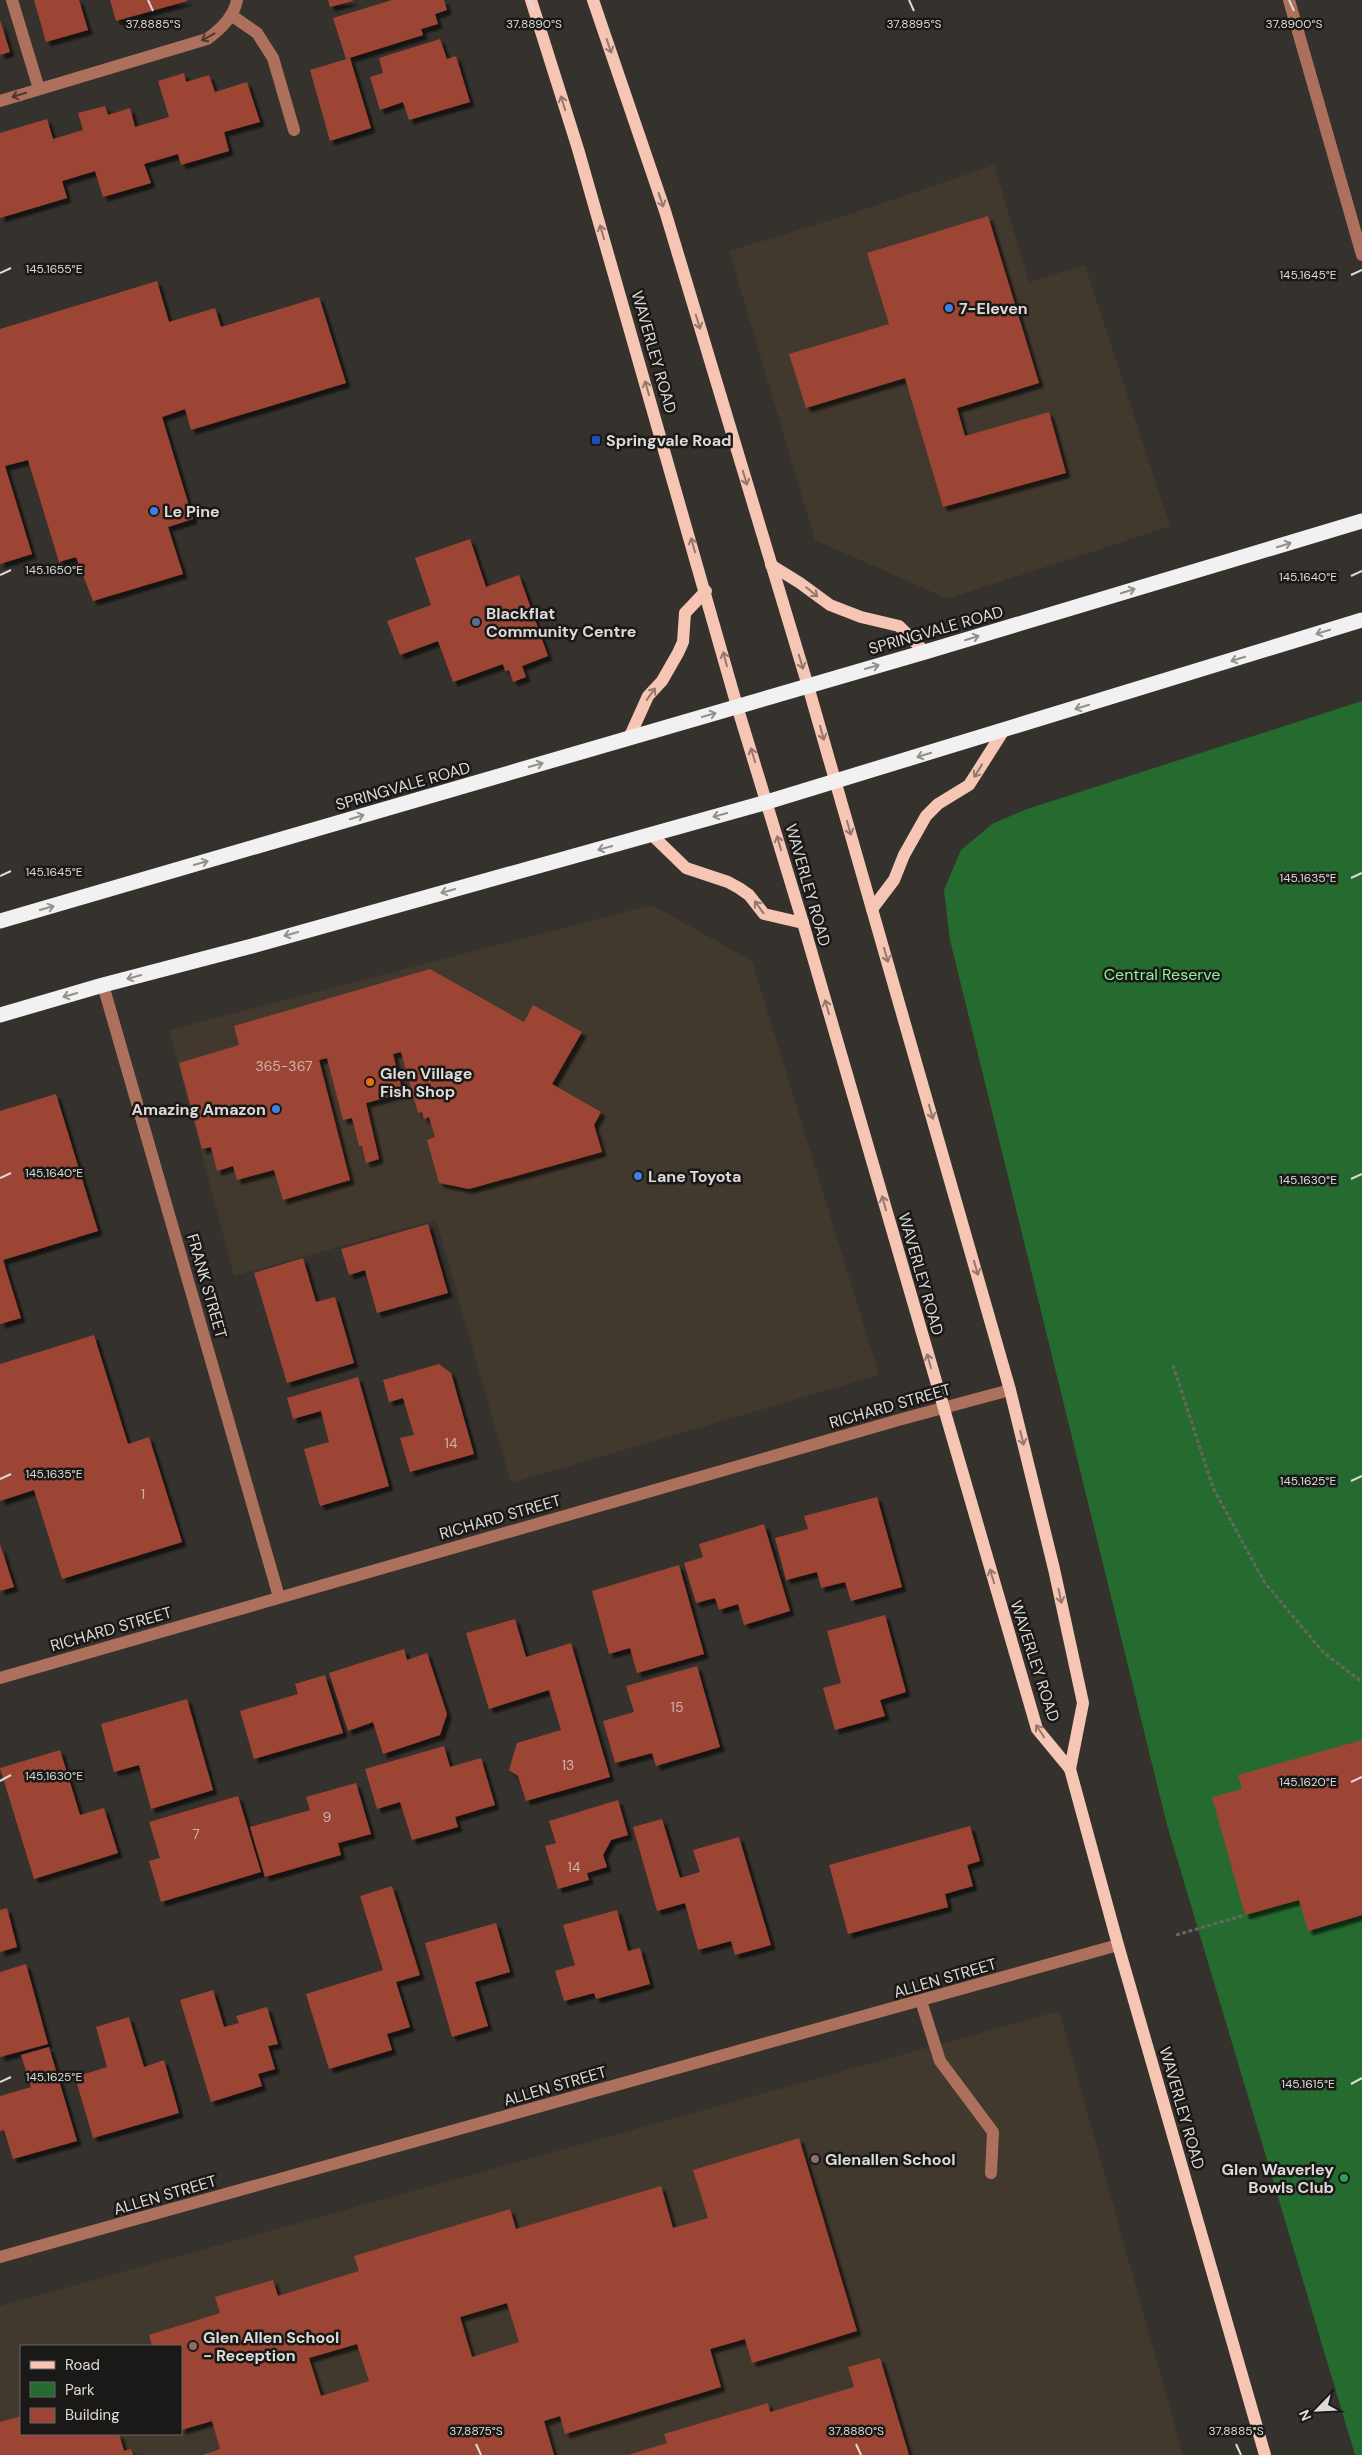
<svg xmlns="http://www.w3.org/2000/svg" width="1362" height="2455" font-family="'DM Sans',sans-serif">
<defs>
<filter id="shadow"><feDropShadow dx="4.5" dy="4.5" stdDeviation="1" flood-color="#0009"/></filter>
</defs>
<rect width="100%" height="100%" fill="#35312c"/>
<!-- built -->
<g fill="#41382e" fill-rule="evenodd">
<path d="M 994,165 L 1029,282 L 1085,265 L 1170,526 L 948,599 L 815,540 L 729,251 L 854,213 Z"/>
<path d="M 652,905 L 752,961 L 879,1375 L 511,1483 L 436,1220 L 234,1276 L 169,1030 Z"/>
<path d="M 1059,2011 L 1183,2455 L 0,2455 L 0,2306 ZM 21,2346 L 181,2346 L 181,2434 L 21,2434 Z"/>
</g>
<!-- green -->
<path fill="#256a2e" d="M 1362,701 L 1362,2455 L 1355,2455 L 1167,1825 L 950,940 L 944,890 L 961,850 L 992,824 L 1027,809 Z"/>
<!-- building -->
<g fill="#9d4434" fill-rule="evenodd" filter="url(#shadow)">
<path d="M 34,0 L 79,0 L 88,30 L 46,42 Z"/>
<path d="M 110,0 L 187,0 L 187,1 L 116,21 Z"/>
<path d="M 328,0 L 353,0 L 353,1 L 330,7 Z"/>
<path d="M 392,0 L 444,0 L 447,10 L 435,14 L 438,24 L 421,29 L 423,35 L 346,59 L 333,18 Z"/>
<path d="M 0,20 L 10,52 L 0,55 Z"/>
<path d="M 440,39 L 447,59 L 456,56 L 470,102 L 409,120 L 403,102 L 380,110 L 370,77 L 383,73 L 379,58 Z"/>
<path d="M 350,58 L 371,128 L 330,141 L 310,70 Z"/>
<path d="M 184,73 L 186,82 L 209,75 L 215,92 L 247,82 L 260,122 L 224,132 L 229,151 L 181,165 L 178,154 L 144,164 L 151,183 L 103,197 L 95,171 L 62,181 L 67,198 L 0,218 L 0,133 L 47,119 L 53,139 L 83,130 L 78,113 L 105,106 L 108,115 L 130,108 L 135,127 L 169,117 L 158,81 Z"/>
<path d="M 988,216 L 1039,383 L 957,408 L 965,436 L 1049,412 L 1066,473 L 943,507 L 905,378 L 806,408 L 789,354 L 889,324 L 867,253 Z"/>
<path d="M 157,281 L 169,322 L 215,308 L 221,327 L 319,297 L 346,383 L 191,430 L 185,409 L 162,417 L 193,519 L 168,527 L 183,574 L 93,601 L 76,557 L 59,562 L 28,460 L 5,466 L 32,554 L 0,564 L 0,329 Z"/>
<path d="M 470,539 L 486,587 L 519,575 L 548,656 L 522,666 L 526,677 L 513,682 L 509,670 L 505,671 L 503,664 L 453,682 L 438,641 L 400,655 L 387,621 L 431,605 L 415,558 Z"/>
<path d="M 430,969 L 524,1022 L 533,1005 L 582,1032 L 552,1084 L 601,1112 L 594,1125 L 602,1152 L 469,1189 L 439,1183 L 427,1140 L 435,1137 L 429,1117 L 424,1119 L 422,1112 L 418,1113 L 401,1052 L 393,1054 L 403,1093 L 366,1103 L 379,1159 L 366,1163 L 362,1146 L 359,1146 L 352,1118 L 343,1120 L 327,1058 L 319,1060 L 350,1180 L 283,1200 L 274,1170 L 237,1180 L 233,1166 L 217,1171 L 211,1147 L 202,1149 L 179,1063 L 239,1045 L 234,1026 Z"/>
<path d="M 56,1094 L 98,1231 L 3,1260 L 21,1318 L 0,1324 L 0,1111 Z"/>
<path d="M 428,1224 L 448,1293 L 377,1313 L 365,1270 L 349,1275 L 341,1249 Z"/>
<path d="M 303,1258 L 316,1302 L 335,1297 L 354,1363 L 287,1383 L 254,1273 Z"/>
<path d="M 94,1335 L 128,1444 L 149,1437 L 182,1542 L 62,1579 L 34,1490 L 0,1501 L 0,1364 Z"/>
<path d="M 439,1364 L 451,1373 L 474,1454 L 410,1472 L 400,1438 L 414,1435 L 403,1398 L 389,1402 L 383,1380 Z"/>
<path d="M 358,1377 L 389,1486 L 320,1506 L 304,1449 L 329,1442 L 321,1411 L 293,1419 L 287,1398 Z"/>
<path d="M 877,1497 L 902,1587 L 851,1601 L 845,1582 L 821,1588 L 817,1572 L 786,1580 L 775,1538 L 808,1529 L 804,1516 Z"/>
<path d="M 764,1524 L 790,1611 L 744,1625 L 738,1604 L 719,1610 L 715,1598 L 696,1603 L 684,1563 L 703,1557 L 699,1544 Z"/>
<path d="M 0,1544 L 14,1587 L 0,1591 Z"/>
<path d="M 679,1565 L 704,1654 L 637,1673 L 630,1648 L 609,1654 L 592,1591 Z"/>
<path d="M 885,1615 L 906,1692 L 880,1700 L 885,1716 L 835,1730 L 823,1688 L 841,1683 L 827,1631 Z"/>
<path d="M 515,1619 L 526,1657 L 571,1643 L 610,1777 L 526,1801 L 518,1776 L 509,1770 L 517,1743 L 561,1730 L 549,1690 L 489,1709 L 466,1633 Z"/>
<path d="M 404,1649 L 407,1660 L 427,1653 L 447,1714 L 440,1735 L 383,1754 L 373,1722 L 348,1731 L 329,1673 Z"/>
<path d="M 697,1666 L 720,1747 L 656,1766 L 652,1753 L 615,1763 L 603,1721 L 634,1712 L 626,1686 Z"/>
<path d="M 325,1675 L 343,1733 L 254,1759 L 240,1711 L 298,1694 L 295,1684 Z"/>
<path d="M 187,1699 L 213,1790 L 151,1809 L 139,1765 L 114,1772 L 101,1724 Z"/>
<path d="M 1362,1740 L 1362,1915 L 1308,1931 L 1299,1900 L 1245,1915 L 1212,1797 L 1242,1789 L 1238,1775 Z"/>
<path d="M 444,1746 L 450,1767 L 481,1758 L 495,1805 L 455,1817 L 458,1827 L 412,1840 L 400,1802 L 377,1809 L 365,1769 Z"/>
<path d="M 60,1750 L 80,1815 L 104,1808 L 118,1853 L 34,1879 L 0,1768 Z"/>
<path d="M 356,1783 L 371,1834 L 338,1843 L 341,1855 L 265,1877 L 250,1827 L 310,1810 L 306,1797 Z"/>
<path d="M 238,1796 L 261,1872 L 161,1902 L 149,1861 L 160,1858 L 149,1822 Z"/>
<path d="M 618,1800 L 628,1835 L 611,1840 L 603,1855 L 607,1867 L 587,1873 L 589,1880 L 558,1889 L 545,1846 L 556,1843 L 549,1821 Z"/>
<path d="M 662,1819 L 680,1878 L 700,1872 L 693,1850 L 739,1837 L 771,1945 L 735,1955 L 731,1941 L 698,1950 L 685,1903 L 657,1911 L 633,1827 Z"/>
<path d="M 970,1826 L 980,1861 L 967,1865 L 973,1886 L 945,1894 L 948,1907 L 848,1934 L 829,1865 Z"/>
<path d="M 392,1886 L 420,1975 L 396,1982 L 410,2027 L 387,2034 L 392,2050 L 329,2069 L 306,1994 L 383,1970 L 360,1896 Z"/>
<path d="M 7,1908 L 17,1947 L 0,1952 L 0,1910 Z"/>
<path d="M 617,1910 L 628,1951 L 640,1948 L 650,1984 L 596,1999 L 594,1993 L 564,2001 L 555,1971 L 575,1965 L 563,1925 Z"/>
<path d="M 496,1923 L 510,1972 L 475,1982 L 488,2026 L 452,2037 L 425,1943 Z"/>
<path d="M 26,1964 L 48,2044 L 0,2057 L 0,1972 Z"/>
<path d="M 213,1990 L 224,2027 L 239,2023 L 236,2016 L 267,2007 L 278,2044 L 268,2046 L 275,2069 L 258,2074 L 262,2086 L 211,2102 L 180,2000 Z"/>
<path d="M 129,2017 L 144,2067 L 164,2060 L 179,2113 L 93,2138 L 75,2077 L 107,2067 L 96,2027 Z"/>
<path d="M 49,2047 L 77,2141 L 13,2159 L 4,2130 L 0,2131 L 0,2096 L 31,2087 L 21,2055 Z"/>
<path d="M 799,2138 L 857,2331 L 752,2363 L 745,2339 L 710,2349 L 721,2387 L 565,2434 L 560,2416 L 544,2421 L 554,2455 L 203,2455 L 220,2449 L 212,2421 L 181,2430 L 181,2346 L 152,2346 L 149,2335 L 220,2313 L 215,2297 L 273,2280 L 278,2296 L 359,2271 L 354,2256 L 510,2209 L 516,2229 L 661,2186 L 673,2228 L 708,2218 L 693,2170 ZM 507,2303 L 519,2342 L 472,2357 L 460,2317 ZM 357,2344 L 369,2381 L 321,2396 L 309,2358 Z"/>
<path d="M 880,2358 L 909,2455 L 628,2455 L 667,2443 L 664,2434 L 768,2403 L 770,2412 L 854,2387 L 848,2367 Z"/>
<path d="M 21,2416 L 21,2434 L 119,2434 L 124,2451 L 131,2449 L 133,2455 L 0,2455 L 0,2422 Z"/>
</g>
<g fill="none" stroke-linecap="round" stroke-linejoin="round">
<!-- path -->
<g stroke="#696661" stroke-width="3" stroke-dasharray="4 2.5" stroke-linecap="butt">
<path d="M 1173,1365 L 1213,1488 L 1265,1583 L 1324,1653 L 1362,1682"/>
<path d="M 1176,1935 L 1245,1915"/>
</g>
<!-- minor -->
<g stroke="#ac705c" stroke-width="12">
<path d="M 12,0 L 39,89"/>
<path d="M 1289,0 L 1362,255"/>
<path d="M 231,15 L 257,33 L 273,58 L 294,130"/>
<path d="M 0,101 L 207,39 C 220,30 234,16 237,0"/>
<path d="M 103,985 L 279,1597"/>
<path d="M 0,1678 L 902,1419 L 1010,1390"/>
<path d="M 921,2001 L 940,2061 L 993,2132 L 991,2173"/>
<path d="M 0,2257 L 1118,1945"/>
</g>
<!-- major -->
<g stroke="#f6c5b3" stroke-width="12">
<path d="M 531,0 L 578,149 L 737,706 L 803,923 L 1037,1729 L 1070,1769 L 1118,1945 L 1265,2455"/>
<path d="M 593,0 L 665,211 L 808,686 L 1010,1390 L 1054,1569 L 1083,1703 L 1070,1769"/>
<path d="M 771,565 L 800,583 L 830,605 L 861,617 L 899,626 L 925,652"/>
<path d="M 629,738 L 648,696 L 662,681 L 678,653 L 683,642 L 685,613 L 706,591"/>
<path d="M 652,835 L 686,868 L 728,882 L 739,888 L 749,895 L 764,914 L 803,923"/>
<path d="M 872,909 L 894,880 L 904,855 L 926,816 L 938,804 L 969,785 L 1004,730"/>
</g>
<!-- highway -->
<g stroke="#f1f1f1" stroke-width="15">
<path d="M 0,921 L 925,652 L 1362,521"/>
<path d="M 0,1015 L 103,985 L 252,946 L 767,802 L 1362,620"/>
</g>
</g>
<!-- one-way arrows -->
<defs><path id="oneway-shaft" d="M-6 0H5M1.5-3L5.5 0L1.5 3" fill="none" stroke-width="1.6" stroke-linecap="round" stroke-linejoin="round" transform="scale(1.25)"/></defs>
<g stroke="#4e372f">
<use href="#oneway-shaft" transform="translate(208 37) rotate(151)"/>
<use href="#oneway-shaft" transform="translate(19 95) rotate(163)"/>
</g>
<g stroke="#93786d">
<use href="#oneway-shaft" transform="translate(609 46) rotate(71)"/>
<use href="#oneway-shaft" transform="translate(563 103) rotate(-107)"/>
<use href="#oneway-shaft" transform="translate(661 200) rotate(71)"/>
<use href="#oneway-shaft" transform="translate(602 232) rotate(-106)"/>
<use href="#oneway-shaft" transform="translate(698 322) rotate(73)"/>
<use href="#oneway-shaft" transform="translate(647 388) rotate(-106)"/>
<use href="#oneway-shaft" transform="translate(745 478) rotate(73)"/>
<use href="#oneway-shaft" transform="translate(693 545) rotate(-106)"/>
<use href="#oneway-shaft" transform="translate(812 592) rotate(39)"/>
<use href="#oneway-shaft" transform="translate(725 659) rotate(-105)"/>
<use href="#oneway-shaft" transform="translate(801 662) rotate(73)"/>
<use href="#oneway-shaft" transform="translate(651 694) rotate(-54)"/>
<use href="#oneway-shaft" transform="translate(822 733) rotate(74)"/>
<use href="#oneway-shaft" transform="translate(753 755) rotate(-107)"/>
<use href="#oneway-shaft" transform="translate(978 771) rotate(122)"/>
<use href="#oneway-shaft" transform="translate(849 828) rotate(74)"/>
<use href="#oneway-shaft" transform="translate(779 843) rotate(-106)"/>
<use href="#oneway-shaft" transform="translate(759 907) rotate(-126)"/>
<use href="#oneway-shaft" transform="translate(886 955) rotate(74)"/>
<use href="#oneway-shaft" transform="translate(827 1007) rotate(-106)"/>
<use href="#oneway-shaft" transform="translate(931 1112) rotate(74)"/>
<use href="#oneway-shaft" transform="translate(884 1203) rotate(-106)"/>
<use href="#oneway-shaft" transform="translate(976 1268) rotate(74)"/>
<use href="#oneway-shaft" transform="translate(929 1361) rotate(-106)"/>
<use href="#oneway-shaft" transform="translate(1022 1438) rotate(76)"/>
<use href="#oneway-shaft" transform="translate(992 1576) rotate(-107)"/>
<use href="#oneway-shaft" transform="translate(1060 1596) rotate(78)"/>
<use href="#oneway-shaft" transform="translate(1040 1731) rotate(-123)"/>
</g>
<g stroke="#91908f">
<use href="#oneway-shaft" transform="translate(1284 545) rotate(-17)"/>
<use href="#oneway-shaft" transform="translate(1128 591) rotate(-17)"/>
<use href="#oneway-shaft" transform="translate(1323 632) rotate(163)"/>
<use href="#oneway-shaft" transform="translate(972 638) rotate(-17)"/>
<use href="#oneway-shaft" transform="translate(1238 659) rotate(163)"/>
<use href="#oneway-shaft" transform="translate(872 667) rotate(-16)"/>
<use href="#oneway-shaft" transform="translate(1082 707) rotate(163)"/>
<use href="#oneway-shaft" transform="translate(709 715) rotate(-16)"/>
<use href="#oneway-shaft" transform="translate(924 755) rotate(163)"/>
<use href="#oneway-shaft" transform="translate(536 765) rotate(-16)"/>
<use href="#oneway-shaft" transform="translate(720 815) rotate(164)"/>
<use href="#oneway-shaft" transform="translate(357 817) rotate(-17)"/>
<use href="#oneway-shaft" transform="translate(605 848) rotate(165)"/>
<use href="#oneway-shaft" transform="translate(201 863) rotate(-16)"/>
<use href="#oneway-shaft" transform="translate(448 891) rotate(164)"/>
<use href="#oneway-shaft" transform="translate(47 908) rotate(-16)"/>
<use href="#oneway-shaft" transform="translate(291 934) rotate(164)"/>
<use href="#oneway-shaft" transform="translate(134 977) rotate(164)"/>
<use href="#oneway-shaft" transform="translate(70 995) rotate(164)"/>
</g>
<!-- ticks -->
<path fill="none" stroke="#dddad7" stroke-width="2" d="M 148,0 L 153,11M 529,0 L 534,11M 909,0 L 914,11M 1289,0 L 1294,11M 0,273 L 11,268M 1351,275 L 1362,270M 0,575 L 11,570M 1351,576 L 1362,571M 0,876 L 11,871M 1351,878 L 1362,873M 0,1178 L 11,1173M 1351,1179 L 1362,1174M 0,1479 L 11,1474M 1351,1481 L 1362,1476M 0,1781 L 11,1775M 1351,1782 L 1362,1777M 0,2082 L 11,2077M 1351,2084 L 1362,2078M 476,2444 L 481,2455M 856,2444 L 861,2455M 1236,2444 L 1241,2455"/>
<!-- markers -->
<g fill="#3f7fe0" stroke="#1b1917" stroke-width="2">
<circle cx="949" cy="308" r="5"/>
<circle cx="154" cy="511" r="5"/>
<circle cx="276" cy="1109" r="5"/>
<circle cx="638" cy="1176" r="5"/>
</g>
<rect fill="#1a4fb4" stroke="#1b1917" stroke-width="2" x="591" y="435" width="10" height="10" rx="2.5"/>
<circle fill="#5c6f8a" stroke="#1b1917" stroke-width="2" cx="476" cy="622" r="5"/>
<circle fill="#e8710a" stroke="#1b1917" stroke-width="2" cx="370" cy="1082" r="5"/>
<g fill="#8d6e63" stroke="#1b1917" stroke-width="2">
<circle cx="815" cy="2159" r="5"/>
<circle cx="193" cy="2346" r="5"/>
</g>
<circle fill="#2e9e5b" stroke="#1b1917" stroke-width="2" cx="1344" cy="2178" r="5"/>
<g text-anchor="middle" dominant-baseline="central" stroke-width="5" stroke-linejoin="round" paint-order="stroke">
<!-- number labels -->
<g font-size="14" fill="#cdb4ae">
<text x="284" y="1066">365-367</text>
<text x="451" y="1443">14</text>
<text x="143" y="1494">1</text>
<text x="677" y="1707">15</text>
<text x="568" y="1765">13</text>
<text x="327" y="1817">9</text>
<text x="196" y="1834">7</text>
<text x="574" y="1867">14</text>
</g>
<!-- poi labels -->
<g font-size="16" font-weight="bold" fill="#dddad7" stroke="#1b1917" text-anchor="start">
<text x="959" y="308">7-Eleven</text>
<text x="606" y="440">Springvale Road</text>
<text x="164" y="511">Le Pine</text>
<text x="486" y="613">Blackflat<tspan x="486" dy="18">Community Centre</tspan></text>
<text x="380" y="1073">Glen Village<tspan x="380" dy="18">Fish Shop</tspan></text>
<text x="266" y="1109" text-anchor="end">Amazing Amazon</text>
<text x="648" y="1176">Lane Toyota</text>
<text x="825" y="2159">Glenallen School</text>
<text x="1334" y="2169" text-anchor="end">Glen Waverley<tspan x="1334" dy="18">Bowls Club</tspan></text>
<text x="203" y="2337">Glen Allen School<tspan x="203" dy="18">- Reception</tspan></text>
</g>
<!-- street labels -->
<g font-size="16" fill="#dddad7" stroke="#1b1917">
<text transform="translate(654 352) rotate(74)">WAVERLEY ROAD</text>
<text transform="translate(936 630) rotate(-16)">SPRINGVALE ROAD</text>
<text transform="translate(403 786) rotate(-16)">SPRINGVALE ROAD</text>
<text transform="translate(808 885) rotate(74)">WAVERLEY ROAD</text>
<text transform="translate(921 1274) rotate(74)">WAVERLEY ROAD</text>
<text transform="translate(207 1286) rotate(74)">FRANK STREET</text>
<text transform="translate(890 1406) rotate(-16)">RICHARD STREET</text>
<text transform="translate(500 1517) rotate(-16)">RICHARD STREET</text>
<text transform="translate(111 1629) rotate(-16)">RICHARD STREET</text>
<text transform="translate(1035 1661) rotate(72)">WAVERLEY ROAD</text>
<text transform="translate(945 1978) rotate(-16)">ALLEN STREET</text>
<text transform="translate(555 2086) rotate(-16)">ALLEN STREET</text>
<text transform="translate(1182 2108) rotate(74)">WAVERLEY ROAD</text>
<text transform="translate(165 2195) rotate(-16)">ALLEN STREET</text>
</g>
<!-- park labels -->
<g font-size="16" fill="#92f299" stroke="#1b1917">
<text x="1162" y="974">Central Reserve</text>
</g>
</g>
<g font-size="12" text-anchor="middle" fill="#dddad7" stroke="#1b1917" stroke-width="5" stroke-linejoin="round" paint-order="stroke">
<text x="153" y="28">37.8885°S</text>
<text x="534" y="28">37.8890°S</text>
<text x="914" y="28">37.8895°S</text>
<text x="1294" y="28">37.8900°S</text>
<text x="54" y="273">145.1655°E</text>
<text x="1308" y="279">145.1645°E</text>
<text x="54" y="574">145.1650°E</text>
<text x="1308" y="581">145.1640°E</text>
<text x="54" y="876">145.1645°E</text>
<text x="1308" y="882">145.1635°E</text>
<text x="54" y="1177">145.1640°E</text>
<text x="1308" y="1184">145.1630°E</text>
<text x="54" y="1478">145.1635°E</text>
<text x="1308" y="1485">145.1625°E</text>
<text x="54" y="1780">145.1630°E</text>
<text x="1308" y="1786">145.1620°E</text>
<text x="54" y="2081">145.1625°E</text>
<text x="1308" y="2088">145.1615°E</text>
<text x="476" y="2435">37.8875°S</text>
<text x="856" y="2435">37.8880°S</text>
<text x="1236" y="2435">37.8885°S</text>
</g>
<!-- legend -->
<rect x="20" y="2345" width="162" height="90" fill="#1b1917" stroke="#696664"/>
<rect x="30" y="2361" width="25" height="8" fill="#f6c5b3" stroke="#696664"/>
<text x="65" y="2370" font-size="15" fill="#dddad7">Road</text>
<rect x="30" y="2382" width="25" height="15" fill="#256a2e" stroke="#696664"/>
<text x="65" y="2395" font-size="15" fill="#dddad7">Park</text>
<rect x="30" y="2408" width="25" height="15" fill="#9d4434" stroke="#696664"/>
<text x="65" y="2420" font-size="15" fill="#dddad7">Building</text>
<!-- north arrow -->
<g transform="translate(1317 2410) rotate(246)" stroke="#1b1917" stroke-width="4" paint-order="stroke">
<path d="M0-4L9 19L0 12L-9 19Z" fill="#dddad7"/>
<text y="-8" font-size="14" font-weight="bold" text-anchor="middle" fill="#dddad7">N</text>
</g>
</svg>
